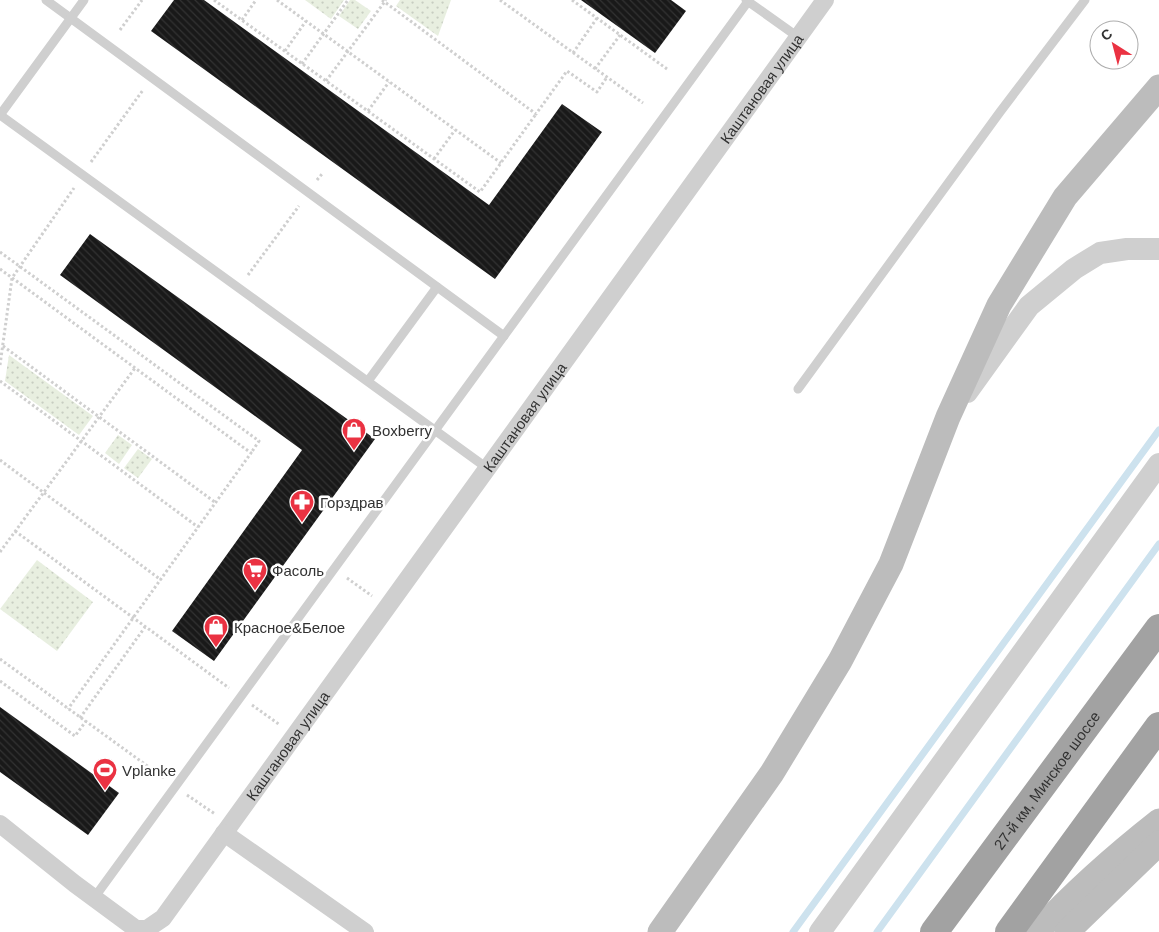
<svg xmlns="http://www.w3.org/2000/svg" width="1159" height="932" font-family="Arial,sans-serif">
<defs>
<pattern id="park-dots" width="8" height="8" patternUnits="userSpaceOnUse" patternTransform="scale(1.25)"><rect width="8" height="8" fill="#e8efe0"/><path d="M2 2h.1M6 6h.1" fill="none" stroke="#c7cdc1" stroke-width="1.8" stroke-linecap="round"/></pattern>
<pattern id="building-back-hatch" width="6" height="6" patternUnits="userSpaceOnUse" patternTransform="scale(1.25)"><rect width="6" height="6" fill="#191919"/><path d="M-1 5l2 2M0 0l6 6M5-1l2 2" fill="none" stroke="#323232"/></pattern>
</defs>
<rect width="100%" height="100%" fill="#fff"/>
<!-- park -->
<g fill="url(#park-dots)">
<path d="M 305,0 L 344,0 L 331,19 Z"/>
<path d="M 350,0 L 355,0 L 371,11 L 358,29 L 339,16 Z"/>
<path d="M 400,0 L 451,0 L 438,36 L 396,6 Z"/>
<path d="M 9,355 L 93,416 L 79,435 L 5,381 Z"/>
<path d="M 118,435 L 132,445 L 119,464 L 105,453 Z"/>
<path d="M 138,449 L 152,459 L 138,478 L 124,468 Z"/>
<path d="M 37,560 L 93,602 L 57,651 L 0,609 Z"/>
</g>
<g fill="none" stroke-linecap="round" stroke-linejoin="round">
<!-- stream -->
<g stroke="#cde2ee" stroke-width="7">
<path d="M 793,932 L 1159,430"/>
<path d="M 877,932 L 1159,544"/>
</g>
</g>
<!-- building -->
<g fill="url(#building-back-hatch)">
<path d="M 174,0 L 204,0 L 489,205 L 562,104 L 602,132 L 495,279 L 151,31 Z"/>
<path d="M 581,0 L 671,0 L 686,11 L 655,53 Z"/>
<path d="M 90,234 L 375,439 L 214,661 L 172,631 L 302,450 L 60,275 Z"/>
<path d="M 0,707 L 119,793 L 88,835 L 0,772 Z"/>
</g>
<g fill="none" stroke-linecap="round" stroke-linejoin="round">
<!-- path -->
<g stroke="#cfcfcf" stroke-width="3" stroke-dasharray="2.5 2.5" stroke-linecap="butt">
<path d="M 214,0 L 480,192 L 536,114"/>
<path d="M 277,0 L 501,163"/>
<path d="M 382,0 L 536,114 L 567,71 L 597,92 L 607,77"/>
<path d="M 500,0 L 643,103"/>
<path d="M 572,0 L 667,69"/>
<path d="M 242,20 L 256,0"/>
<path d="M 120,30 L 142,0"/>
<path d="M 285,51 L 306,21"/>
<path d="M 573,53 L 597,18"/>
<path d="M 302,64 L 348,0"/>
<path d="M 595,69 L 620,35"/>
<path d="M 326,81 L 386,0"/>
<path d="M 368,111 L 389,82"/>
<path d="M 434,159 L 455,130"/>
<path d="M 91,162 L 143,90"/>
<path d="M 317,180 L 322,174"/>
<path d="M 0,252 L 259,441 L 251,453"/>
<path d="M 0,269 L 251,453 L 68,709"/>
<path d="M 248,275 L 299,206"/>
<path d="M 3,346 L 216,503"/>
<path d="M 0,365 L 12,278 L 74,188"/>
<path d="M 0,381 L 198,527"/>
<path d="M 0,460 L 161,580"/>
<path d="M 15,531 L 229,688"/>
<path d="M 0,552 L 135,368"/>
<path d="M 347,578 L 372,596"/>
<path d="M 0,659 L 164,778"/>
<path d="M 0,681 L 75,736 L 86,721"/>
<path d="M 252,705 L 280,725"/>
<path d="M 80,718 L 145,627"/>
<path d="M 187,795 L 215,814"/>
</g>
<!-- service -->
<g stroke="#cfcfcf" stroke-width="9">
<path d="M 46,0 L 504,336"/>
<path d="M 746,0 L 798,37"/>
<path d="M 0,115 L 487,468"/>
<path d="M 0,115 L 84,0"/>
<path d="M 368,381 L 437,287"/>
<path d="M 798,389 L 1000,112 L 1085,0"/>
<path d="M 94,898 L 749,0"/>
</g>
<!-- minor -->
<g stroke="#cfcfcf" stroke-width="18">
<path id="s1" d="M 0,824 L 75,884 L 136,929 L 147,929 L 163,918 L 825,0"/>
<path d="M 224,833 L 365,932"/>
</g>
<!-- tertiary -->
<g stroke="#cfcfcf" stroke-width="22">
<path d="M 967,392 L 1029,306 L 1074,269 L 1100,253 L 1127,249 L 1159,249"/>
<path d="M 820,932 L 1159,464"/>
</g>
<!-- secondary -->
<g stroke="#bcbcbc" stroke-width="25">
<path d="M 660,932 L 772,773 L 840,661 L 891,564 L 948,417 L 999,305 L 1065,197 L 1159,87"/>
<path d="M 1037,932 C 1074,892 1117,854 1159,821"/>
<path d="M 1067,932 L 1159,843"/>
</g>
<!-- trunk -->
<g stroke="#a2a2a2" stroke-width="28">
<path id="s2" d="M 934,932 L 1159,628"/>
<path d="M 1009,932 L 1159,726"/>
</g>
</g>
<!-- icons -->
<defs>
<symbol id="shop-pin" viewBox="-11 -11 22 30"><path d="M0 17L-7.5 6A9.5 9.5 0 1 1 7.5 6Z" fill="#ea3242" stroke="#fff"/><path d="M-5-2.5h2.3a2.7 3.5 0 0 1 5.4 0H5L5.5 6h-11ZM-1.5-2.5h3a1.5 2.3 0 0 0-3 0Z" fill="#fff"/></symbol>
<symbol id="pharmacy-pin" viewBox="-11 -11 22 30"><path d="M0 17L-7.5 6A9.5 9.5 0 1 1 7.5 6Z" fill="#ea3242" stroke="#fff"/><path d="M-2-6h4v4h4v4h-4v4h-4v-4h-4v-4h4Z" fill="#fff"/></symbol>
<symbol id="supermarket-pin" viewBox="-11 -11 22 30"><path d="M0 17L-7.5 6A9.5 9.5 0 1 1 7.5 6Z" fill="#ea3242" stroke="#fff"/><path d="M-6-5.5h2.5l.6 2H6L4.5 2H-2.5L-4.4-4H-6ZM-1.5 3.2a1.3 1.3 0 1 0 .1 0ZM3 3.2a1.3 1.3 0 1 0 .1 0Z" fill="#fff"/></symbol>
<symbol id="stadium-pin" viewBox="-11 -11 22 30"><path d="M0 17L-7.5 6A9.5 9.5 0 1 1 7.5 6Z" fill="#ea3242" stroke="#fff"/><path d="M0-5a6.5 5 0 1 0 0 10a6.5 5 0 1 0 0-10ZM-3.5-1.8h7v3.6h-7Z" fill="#fff"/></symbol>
</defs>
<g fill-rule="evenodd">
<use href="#shop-pin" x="340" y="416" width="28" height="38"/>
<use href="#pharmacy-pin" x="288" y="488" width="28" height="38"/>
<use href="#supermarket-pin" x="241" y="556" width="28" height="38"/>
<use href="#shop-pin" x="202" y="613" width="28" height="38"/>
<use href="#stadium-pin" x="91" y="756" width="28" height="38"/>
</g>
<g text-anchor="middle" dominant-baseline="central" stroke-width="5" stroke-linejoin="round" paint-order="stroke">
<!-- street labels -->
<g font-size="15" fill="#323232" stroke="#fff">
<text stroke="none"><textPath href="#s1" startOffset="1225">Каштановая улица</textPath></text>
<text stroke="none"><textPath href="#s1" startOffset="820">Каштановая улица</textPath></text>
<text stroke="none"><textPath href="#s1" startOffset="415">Каштановая улица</textPath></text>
<text stroke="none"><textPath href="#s2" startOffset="189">27-й км, Минское шоссе</textPath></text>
</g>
<!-- poi labels -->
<g font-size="15" fill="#323232" stroke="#fff" text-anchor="start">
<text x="372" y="430">Boxberry</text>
<text x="320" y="502">Горздрав</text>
<text x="272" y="570">Фасоль</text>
<text x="234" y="627">Красное&amp;Белое</text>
<text x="122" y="770">Vplanke</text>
</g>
</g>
<!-- north arrow -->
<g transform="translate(1114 45) rotate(324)"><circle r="24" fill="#ffffff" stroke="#adadad"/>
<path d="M0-4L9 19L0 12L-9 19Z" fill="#ea3242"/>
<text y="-8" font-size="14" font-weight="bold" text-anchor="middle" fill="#323232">С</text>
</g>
</svg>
